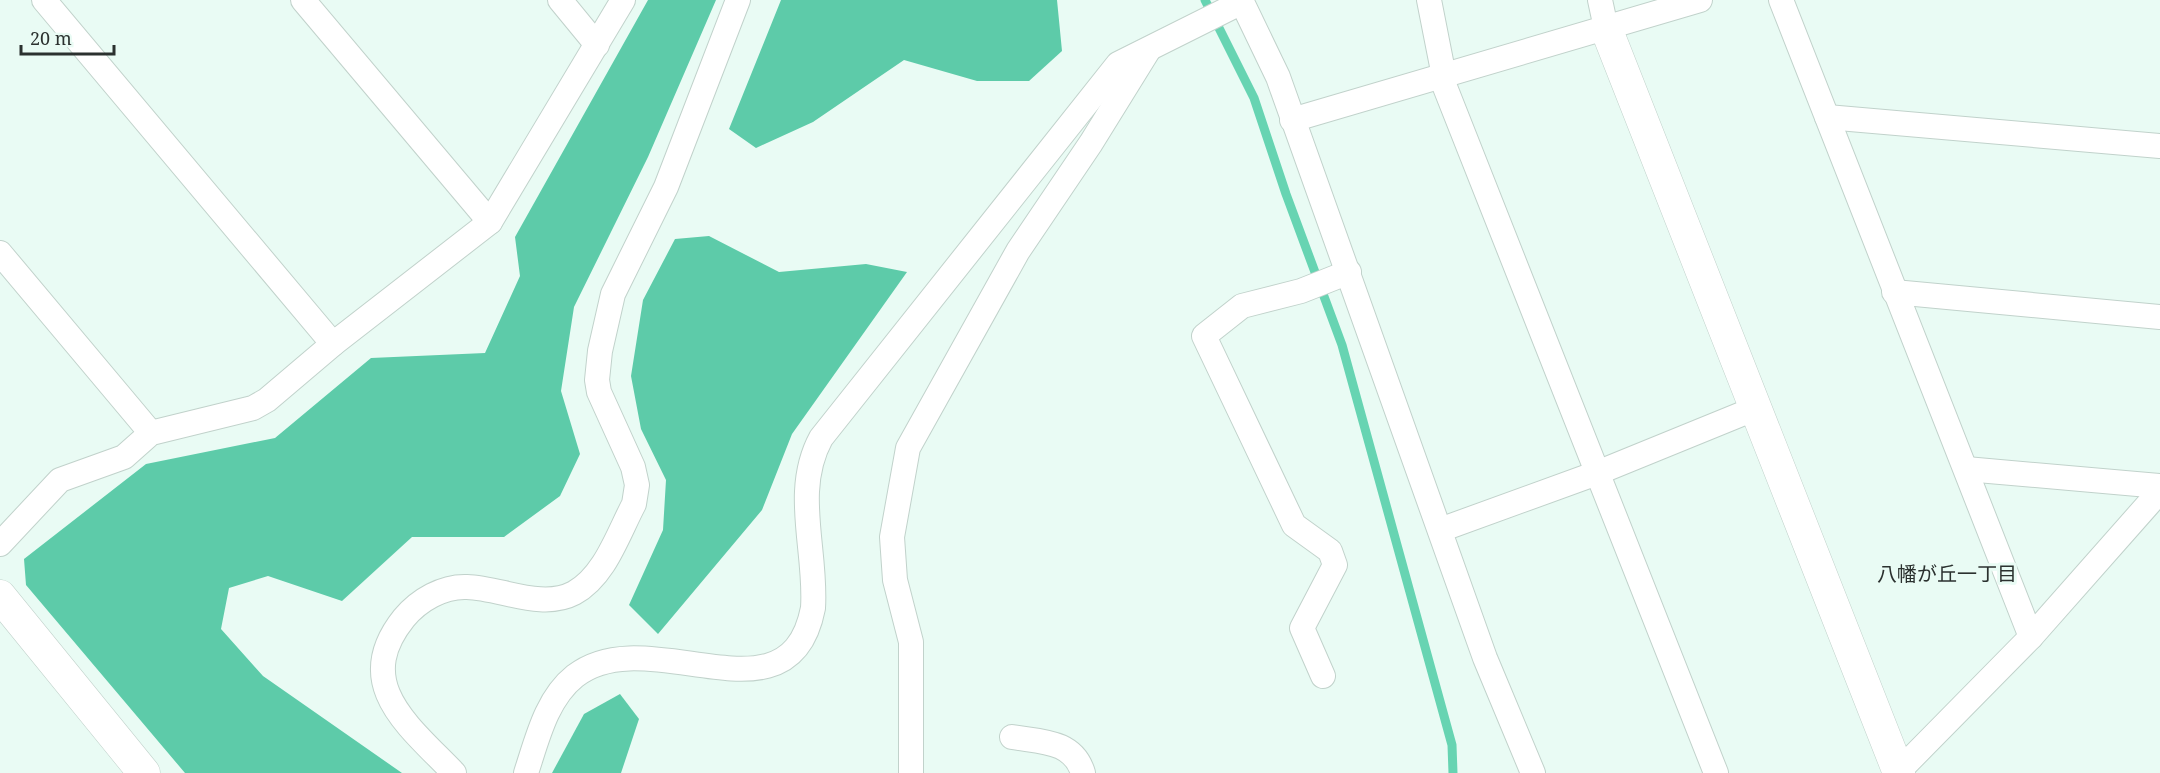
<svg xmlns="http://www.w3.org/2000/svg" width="2160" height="773" font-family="'Noto Serif','Noto Sans JP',serif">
<rect width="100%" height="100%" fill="#e9fbf4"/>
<!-- forest -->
<g fill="#5dcba9">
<path d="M 648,0 L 716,0 L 648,157 L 574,307 L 561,391 L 580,454 L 560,496 L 504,537 L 412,537 L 342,601 L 268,576 L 229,588 L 221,629 L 263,676 L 402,773 L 185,773 L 26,585 L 24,559 L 146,464 L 275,438 L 371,358 L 485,353 L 520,276 L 515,237 Z"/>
<path d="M 781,0 L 1057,0 L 1062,51 L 1029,81 L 977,81 L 904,60 L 813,122 L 756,148 L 729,129 Z"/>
<path d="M 709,236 L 779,272 L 866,264 L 907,272 L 792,434 L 762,510 L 658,634 L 629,605 L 663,530 L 666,480 L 641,429 L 631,376 L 643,300 L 675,239 Z"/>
<path d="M 620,694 L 639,719 L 621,773 L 552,773 L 584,714 Z"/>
</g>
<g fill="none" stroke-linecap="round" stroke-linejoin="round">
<!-- stream -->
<path stroke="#67d4b2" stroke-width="9" d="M 1205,0 L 1254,98 L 1286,194 L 1342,345 L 1452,745 L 1453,773"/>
<defs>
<g id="minor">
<path d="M 44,0 L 333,344"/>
<path d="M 303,0 L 490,222"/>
<path d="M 560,0 L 597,45"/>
<path d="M 1241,0 L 1278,77 L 1485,658 L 1533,773"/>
<path d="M 1429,0 L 1442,66 L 1441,77 L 1716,773"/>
<path d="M 1600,0 L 1606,28"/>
<path d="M 1781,0 L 2031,637"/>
<path d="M 1827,117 L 2160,146"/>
<path d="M 1292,120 L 1700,0"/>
<path d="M 0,253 L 151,433"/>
<path d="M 1894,292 L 2160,317"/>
<path d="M 1966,469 L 2160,486"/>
<path d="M 1440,530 L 1597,473 L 1754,409"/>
<path d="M 0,544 L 60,480 L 124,457 L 151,433 L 253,408 L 267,400 L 333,344 L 490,222 L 623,0"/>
<path d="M 1323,676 L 1302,628 L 1335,565 L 1330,551 L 1294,525 L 1204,336 L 1242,306 L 1301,291 L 1349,272"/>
<path d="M 1012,737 C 1041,742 1073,740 1083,773"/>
<path d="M 454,773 C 409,726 351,684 404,618 C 419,600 443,586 467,587 C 501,588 542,610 574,593 C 605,576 618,534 634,504 L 637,485 L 633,467 L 599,392 L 597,380 L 600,351 L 613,294 L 666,187 L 738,0"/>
<path d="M 526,773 C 537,740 546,699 575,676 C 649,618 789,732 813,608 C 817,551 792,491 821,438 L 1118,64 L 1242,2"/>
<path d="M 911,773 L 911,642 L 895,580 L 892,537 L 908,448 L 1018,251 L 1091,143 L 1148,51"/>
<path d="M 1897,773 L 2031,637 L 2160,491"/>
</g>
<g id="tertiary">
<path d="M 1606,28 L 1899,773"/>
<path d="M 0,596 L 144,773"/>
</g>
</defs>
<!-- minor casing -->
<use href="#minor" stroke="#c1d2cb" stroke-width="26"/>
<!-- tertiary casing -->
<use href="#tertiary" stroke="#c1d2cb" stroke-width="33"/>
<!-- minor -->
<use href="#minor" stroke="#fff" stroke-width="24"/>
<!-- tertiary -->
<use href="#tertiary" stroke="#fff" stroke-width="32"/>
</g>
<g text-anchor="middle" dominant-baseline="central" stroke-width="6" stroke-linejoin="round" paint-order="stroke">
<!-- neighbourhood labels -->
<g font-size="20" fill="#2b312f" stroke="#e9fbf4">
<text x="1947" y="573">八幡が丘一丁目</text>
</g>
</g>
<!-- scale -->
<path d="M21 45v9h93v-9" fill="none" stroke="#2b312f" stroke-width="3"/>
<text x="30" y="45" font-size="18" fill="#2b312f" stroke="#e9fbf4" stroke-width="4.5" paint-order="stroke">20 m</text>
</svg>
